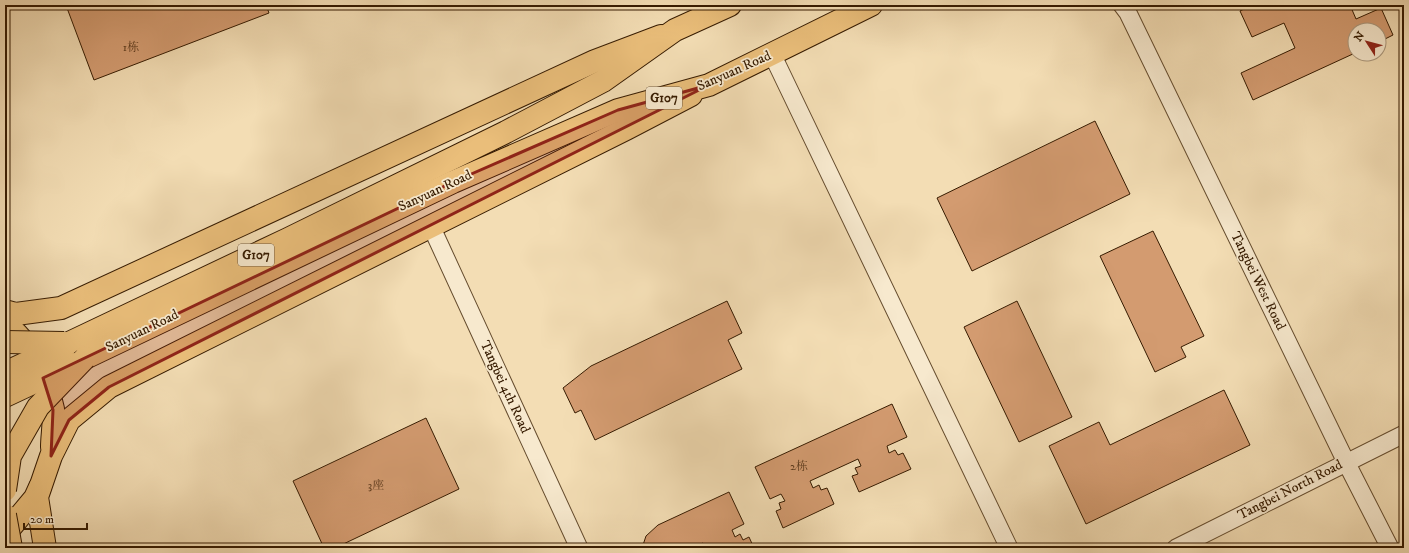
<svg xmlns="http://www.w3.org/2000/svg" width="1409" height="553" font-family="'IM FELL DW Pica','Noto Serif SC',serif">
<rect width="100%" height="100%" fill="#f3ddb4"/>
<filter id="stains"><feTurbulence type="fractalNoise" baseFrequency=".005" numOctaves="4"/><feColorMatrix values="0 0 0 0 .2 0 0 0 0 .09 0 0 0 0 .02 0 0 0 .5 -.17"/></filter>
<radialGradient id="worn" r=".72"><stop offset=".6" stop-color="#630" stop-opacity="0"/><stop offset="1" stop-color="#630" stop-opacity=".3"/></radialGradient>
<!-- building -->
<g fill="#d39b70" stroke="#361b01">
<path d="M 76,5 L 266,5 L 269,13 L 94,80 L 67,8 Z"/>
<path d="M 1252,5 L 1350,5 L 1356,19 L 1381,8 L 1393,35 L 1379,42 L 1379,30 L 1355,30 L 1355,53 L 1253,100 L 1241,73 L 1295,48 L 1284,23 L 1252,37 L 1240,11 Z"/>
<path d="M 1095,121 L 1130,194 L 972,271 L 937,198 Z"/>
<path d="M 1153,231 L 1204,336 L 1181,347 L 1186,357 L 1155,372 L 1100,256 Z"/>
<path d="M 727,301 L 742,333 L 728,340 L 742,369 L 595,440 L 581,410 L 575,413 L 563,388 L 591,366 Z"/>
<path d="M 1017,301 L 1072,417 L 1019,442 L 964,327 Z"/>
<path d="M 1224,390 L 1250,445 L 1086,524 L 1049,446 L 1099,422 L 1110,445 Z"/>
<path d="M 892,404 L 907,437 L 887,446 L 889,453 L 895,450 L 898,455 L 903,453 L 911,469 L 859,492 L 852,476 L 858,474 L 855,468 L 861,466 L 858,459 L 810,481 L 813,488 L 819,485 L 821,490 L 827,488 L 834,504 L 783,528 L 776,511 L 781,509 L 779,503 L 785,501 L 781,494 L 770,499 L 755,467 Z"/>
<path d="M 426,418 L 459,489 L 335,548 L 324,548 L 293,481 Z"/>
<path d="M 729,492 L 744,524 L 732,530 L 735,537 L 740,534 L 743,540 L 749,537 L 754,548 L 706,548 L 703,543 L 692,548 L 642,548 L 646,536 L 658,525 Z"/>
</g>
<g fill="none" stroke-linecap="round" stroke-linejoin="round">
<defs>
<g id="minor">
<path d="M 1122,5 L 1128,13 L 1346,462 L 1390,548"/>
<path d="M 772,54 L 1009,548"/>
<path d="M 431,226 L 579,548"/>
<path d="M 1176,548 L 1404,434"/>
</g>
<g id="primary">
<path d="M 5,311 L 16,314 L 61,308 L 595,61 L 661,36"/>
<path d="M 5,324 C 30,341 47,380 53,409 C 55,421 52,435 52,447"/>
<path d="M 5,534 L 35,498 L 40,487"/>
<path d="M 45,548 L 37,497 L 51,456 L 69,420 L 109,387 L 626,129 L 691,95"/>
</g>
<g id="trunk">
<path d="M 69,343 L 288,239 L 506,132 L 603,81 L 675,30 L 730,5"/>
<path d="M 85,358 L 453,182 L 618,110 L 709,85 L 871,5"/>
</g>
</defs>
<!-- minor casing -->
<use href="#minor" stroke="#654c2e" stroke-width="19"/>
<!-- primary casing -->
<use href="#primary" stroke="#361b01" stroke-width="24"/>
<!-- trunk casing -->
<use href="#trunk" stroke="#361b01" stroke-width="24"/>
<!-- minor -->
<use href="#minor" stroke="#f7e9ce" stroke-width="17"/>
<!-- primary -->
<use href="#primary" stroke="#eabe7a" stroke-width="22"/>
<!-- trunk -->
<use href="#trunk" stroke="#eabe7a" stroke-width="22"/>
<defs>
<g id="trunk-bridge">
<path d="M 5,342 L 64,343"/>
<path d="M 5,373 L 69,343"/>
<path d="M 5,396 L 73,364"/>
<path d="M 5,490 L 10,456 L 38,407 L 85,358"/>
<path d="M 5,515 L 11,548"/>
</g>
</defs>
<!-- trunk-bridge casing -->
<use href="#trunk-bridge" stroke="#361b01" stroke-width="24" stroke-linecap="butt"/>
<!-- trunk-bridge -->
<use href="#trunk-bridge" stroke="#eabe7a" stroke-width="22"/>
</g>
<!-- marked area -->
<path fill="#8f2418" fill-opacity="0.2" stroke="#8f2418" stroke-width="3" stroke-linejoin="round" d="M 709,85 L 109,387 L 69,420 L 51,456 L 53,410 L 43,378 L 453,182 L 618,110 Z"/>
<g text-anchor="middle" dominant-baseline="central" stroke-width="3.5" stroke-linejoin="round" paint-order="stroke">
<!-- number labels -->
<g font-size="12" fill="#5d3b1d">
<text x="131" y="47">1栋</text>
<text x="799" y="466">2栋</text>
<text x="376" y="485">3座</text>
</g>
<!-- shield labels -->
<g fill="#f7e9ce" stroke="#70593e" stroke-width="1">
<rect x="646" y="87" width="36" height="22" rx="3"/>
<rect x="238" y="244" width="36" height="22" rx="3"/>
</g>
<g font-size="13" font-weight="bold" fill="#361b01">
<text x="664" y="98">G107</text>
<text x="256" y="255">G107</text>
</g>
<!-- street labels -->
<g font-size="14" fill="#361b01" stroke="#f7e9ce">
<text transform="translate(734 71) rotate(-24)">Sanyuan Road</text>
<text transform="translate(435 191) rotate(-25)">Sanyuan Road</text>
<text transform="translate(1258 281) rotate(64)">Tangbei West Road</text>
<text transform="translate(142 331) rotate(-26)">Sanyuan Road</text>
<text transform="translate(505 387) rotate(65)">Tangbei 4th Road</text>
<text transform="translate(1290 490) rotate(-27)">Tangbei North Road</text>
</g>
</g>
<!-- margin -->
<rect width="1409" height="553" fill="none" stroke="#f3ddb4" stroke-width="20"/>
<rect x="6" y="6" width="1397" height="541" fill="none" stroke="#361b01" stroke-width="2"/>
<rect x="10" y="10" width="1389" height="533" fill="none" stroke="#361b01"/>
<!-- north arrow -->
<g transform="translate(1367 42) rotate(306)"><circle r="19" fill="#f7e9ce" stroke="#aa977c"/>
<path d="M0-3L7 15L0 10L-7 15Z" fill="#8f2418"/>
<text y="-6" font-size="11" font-weight="bold" text-anchor="middle" fill="#361b01">N</text>
</g>
<!-- scale -->
<path d="M24 523v6h63v-6" fill="none" stroke="#361b01" stroke-width="2"/>
<text x="30" y="523" font-size="12" fill="#361b01" stroke="#f7e9ce" stroke-width="3" paint-order="stroke">20 m</text>
<rect width="100%" height="100%" filter="url(#stains)"/>
<rect width="100%" height="100%" fill="url(#worn)"/>
</svg>
